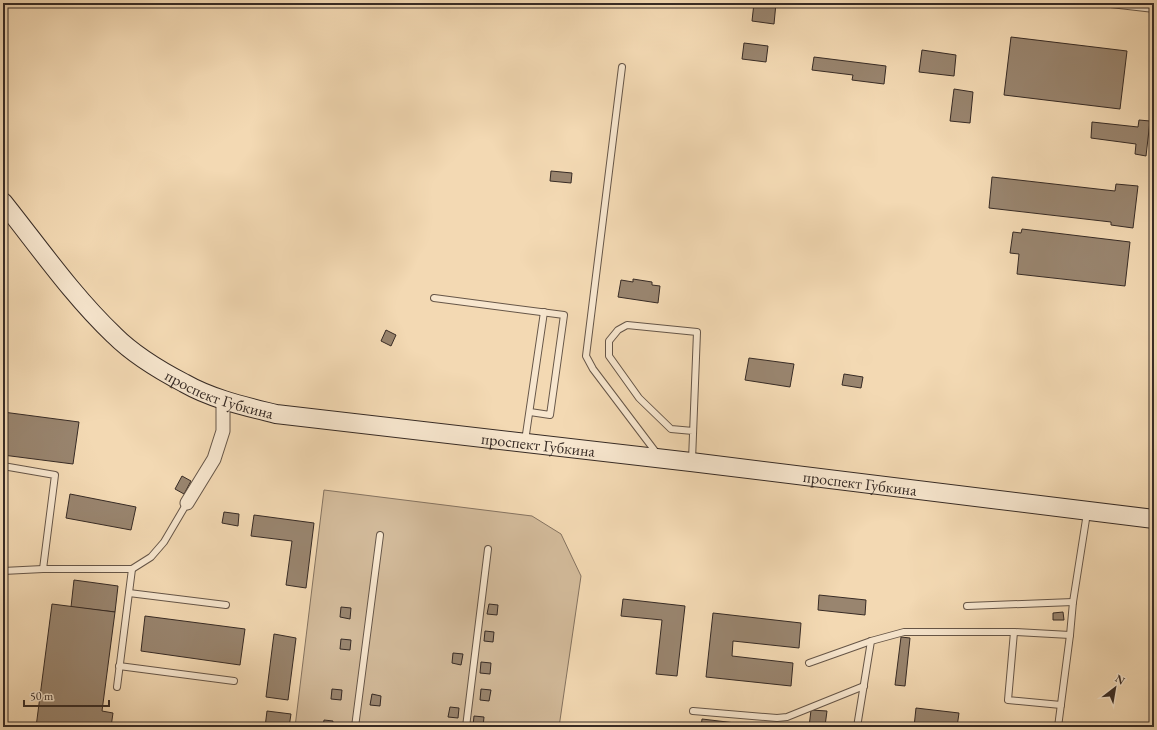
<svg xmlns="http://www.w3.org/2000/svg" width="1157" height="730" font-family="'EB Garamond',serif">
<rect width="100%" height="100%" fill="#f3d9b3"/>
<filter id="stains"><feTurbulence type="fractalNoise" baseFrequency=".005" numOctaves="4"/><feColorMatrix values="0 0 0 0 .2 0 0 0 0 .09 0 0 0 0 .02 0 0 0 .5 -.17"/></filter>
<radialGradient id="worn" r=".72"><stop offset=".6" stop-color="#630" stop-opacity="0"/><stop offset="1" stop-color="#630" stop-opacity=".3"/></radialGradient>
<!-- green -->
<path fill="#d3bb9b" stroke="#857360" d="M 324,490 L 532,516 L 561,534 L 581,576 L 559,727 L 295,727 Z"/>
<!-- building -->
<g fill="#99856f" stroke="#372b25">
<path d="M 754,3 L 776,3 L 774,24 L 752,21 Z"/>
<path d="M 1011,37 L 1127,51 L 1120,109 L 1004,95 Z"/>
<path d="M 744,43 L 768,46 L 766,62 L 742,59 Z"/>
<path d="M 922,50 L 956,55 L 954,76 L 919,72 Z"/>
<path d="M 814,57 L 886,66 L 884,84 L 852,80 L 853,75 L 812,70 Z"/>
<path d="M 954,89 L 973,92 L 970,123 L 950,121 Z"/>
<path d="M 1139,120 L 1150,121 L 1146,156 L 1135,154 L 1136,144 L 1091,138 L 1092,122 L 1138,127 Z"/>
<path d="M 551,171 L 572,173 L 571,183 L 550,181 Z"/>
<path d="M 992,177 L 1115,191 L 1116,184 L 1138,186 L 1133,228 L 1111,225 L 1111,222 L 989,208 Z"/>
<path d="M 1022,229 L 1130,242 L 1125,286 L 1017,274 L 1019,254 L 1010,253 L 1013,232 L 1021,233 Z"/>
<path d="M 633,279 L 652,282 L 652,285 L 660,286 L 658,303 L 618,297 L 621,280 L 633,282 Z"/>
<path d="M 386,330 L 396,335 L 391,346 L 381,341 Z"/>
<path d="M 749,358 L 794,364 L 790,387 L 745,380 Z"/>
<path d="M 844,374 L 863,377 L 861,388 L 842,385 Z"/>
<path d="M 3,412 L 79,422 L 73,464 L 3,455 Z"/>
<path d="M 182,476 L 191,481 L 184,494 L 175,489 Z"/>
<path d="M 70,494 L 136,507 L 131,530 L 66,518 Z"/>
<path d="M 224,512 L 239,514 L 238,526 L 222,523 Z"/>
<path d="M 254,515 L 314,523 L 306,588 L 286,585 L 292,541 L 251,536 Z"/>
<path d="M 74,580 L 118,586 L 115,612 L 71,607 Z"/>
<path d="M 819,595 L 866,600 L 865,615 L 818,610 Z"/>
<path d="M 623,599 L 685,606 L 677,676 L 656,674 L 662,620 L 621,616 Z"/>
<path d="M 52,604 L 115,612 L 102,711 L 113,713 L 111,727 L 36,727 Z"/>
<path d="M 489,604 L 498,605 L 497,615 L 487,614 Z"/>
<path d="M 341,607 L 351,608 L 350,619 L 340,617 Z"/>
<path d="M 1063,612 L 1064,620 L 1053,620 L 1053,613 Z"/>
<path d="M 713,613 L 801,623 L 799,648 L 733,641 L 732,656 L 793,663 L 791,686 L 706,677 Z"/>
<path d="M 145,616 L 245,629 L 240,665 L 141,651 Z"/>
<path d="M 485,631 L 494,632 L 493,642 L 484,641 Z"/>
<path d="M 274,634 L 296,638 L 288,700 L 266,697 Z"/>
<path d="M 901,637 L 910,638 L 905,686 L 895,685 Z"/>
<path d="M 341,639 L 351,640 L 350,650 L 340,649 Z"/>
<path d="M 453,653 L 463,654 L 461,665 L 452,663 Z"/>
<path d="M 481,662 L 491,663 L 490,674 L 480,673 Z"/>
<path d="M 332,689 L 342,690 L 341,700 L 331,699 Z"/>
<path d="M 481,689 L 491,690 L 489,701 L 480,700 Z"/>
<path d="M 372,694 L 381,696 L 380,706 L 370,705 Z"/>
<path d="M 450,707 L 459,708 L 458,718 L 448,717 Z"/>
<path d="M 916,708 L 959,713 L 957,727 L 914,727 Z"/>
<path d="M 811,710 L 827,711 L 825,726 L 832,727 L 809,727 Z"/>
<path d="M 267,711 L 291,714 L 289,727 L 265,727 Z"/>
<path d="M 474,716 L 484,717 L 483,727 L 473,726 Z"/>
<path d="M 702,719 L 769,727 L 701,727 Z"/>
<path d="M 324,720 L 333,721 L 332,727 L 323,727 Z"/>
</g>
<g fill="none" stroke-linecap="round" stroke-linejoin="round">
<defs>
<g id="lane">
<path d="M 1102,3 L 1154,9"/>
<path d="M 622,67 L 586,356 L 593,369 L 658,455"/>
<path d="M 434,298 L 564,315 L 550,415 L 530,412"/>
<path d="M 525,441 L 544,312"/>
<path d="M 692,460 L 697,332 L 627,325 L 618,330 L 609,341 L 609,356 L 639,398 L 671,429 L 693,431"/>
<path d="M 3,466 L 55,475 L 43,569"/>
<path d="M 3,571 L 43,569 L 132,569 L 151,557 L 164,542 L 187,503"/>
<path d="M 129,593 L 226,605"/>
<path d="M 967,606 L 1073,602"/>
<path d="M 1014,632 L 1008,700 L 1061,705"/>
<path d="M 809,663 L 871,641 L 904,632 L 1014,632 L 1070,635"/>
<path d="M 119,666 L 234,681"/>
<path d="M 117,687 L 132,569"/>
<path d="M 693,711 L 777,718 L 787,717 L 864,686"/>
<path d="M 355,727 L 380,535"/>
<path d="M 466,727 L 488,549"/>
<path d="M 857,727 L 871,641"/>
<path d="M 1058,727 L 1070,635 L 1073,602 L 1087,513"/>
</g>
<path id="street" d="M 187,503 L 214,459 L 223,431 L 223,400"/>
<g id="secondary">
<path id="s1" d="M 3,202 C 39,247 72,295 114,335 C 133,354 159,370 184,383 C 212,399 244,406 276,414 L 691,462 L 1154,519"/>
</g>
</defs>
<!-- lane casing -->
<use href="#lane" stroke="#665648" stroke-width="8"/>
<!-- street casing -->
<use href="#street" stroke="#665648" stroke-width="15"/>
<!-- secondary casing -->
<use href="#secondary" stroke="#372b25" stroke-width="20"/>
<!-- lane -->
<use href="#lane" stroke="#f7e6ce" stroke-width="6"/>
<!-- street -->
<use href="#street" stroke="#f7e6ce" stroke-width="13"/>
<!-- secondary -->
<use href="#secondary" stroke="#f7e6ce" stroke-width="18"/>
</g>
<g text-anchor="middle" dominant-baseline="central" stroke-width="4" stroke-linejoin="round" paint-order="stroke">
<!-- street labels -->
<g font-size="16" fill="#372b25" stroke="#f7e6ce">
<text stroke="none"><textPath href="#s1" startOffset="296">проспект Губкина</textPath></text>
<text stroke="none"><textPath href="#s1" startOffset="620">проспект Губкина</textPath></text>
<text stroke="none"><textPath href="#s1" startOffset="944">проспект Губкина</textPath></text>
</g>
</g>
<!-- margin -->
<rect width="1157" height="730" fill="none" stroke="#f3d9b3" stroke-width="16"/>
<rect x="4" y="4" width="1149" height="722" fill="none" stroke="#372b25" stroke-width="2"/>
<rect x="8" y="8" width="1141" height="714" fill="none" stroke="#372b25"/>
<!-- north arrow -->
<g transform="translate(1115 688) rotate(31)" stroke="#f7e6ce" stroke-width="3" paint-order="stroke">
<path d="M0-3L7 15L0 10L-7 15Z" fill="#372b25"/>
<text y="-6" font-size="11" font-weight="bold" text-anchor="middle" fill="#372b25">N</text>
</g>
<!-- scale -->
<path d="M24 700v6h85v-6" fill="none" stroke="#372b25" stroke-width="2"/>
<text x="30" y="700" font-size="12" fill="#372b25" stroke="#f7e6ce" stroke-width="3" paint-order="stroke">50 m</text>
<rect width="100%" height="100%" filter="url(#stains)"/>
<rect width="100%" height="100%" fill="url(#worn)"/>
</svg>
